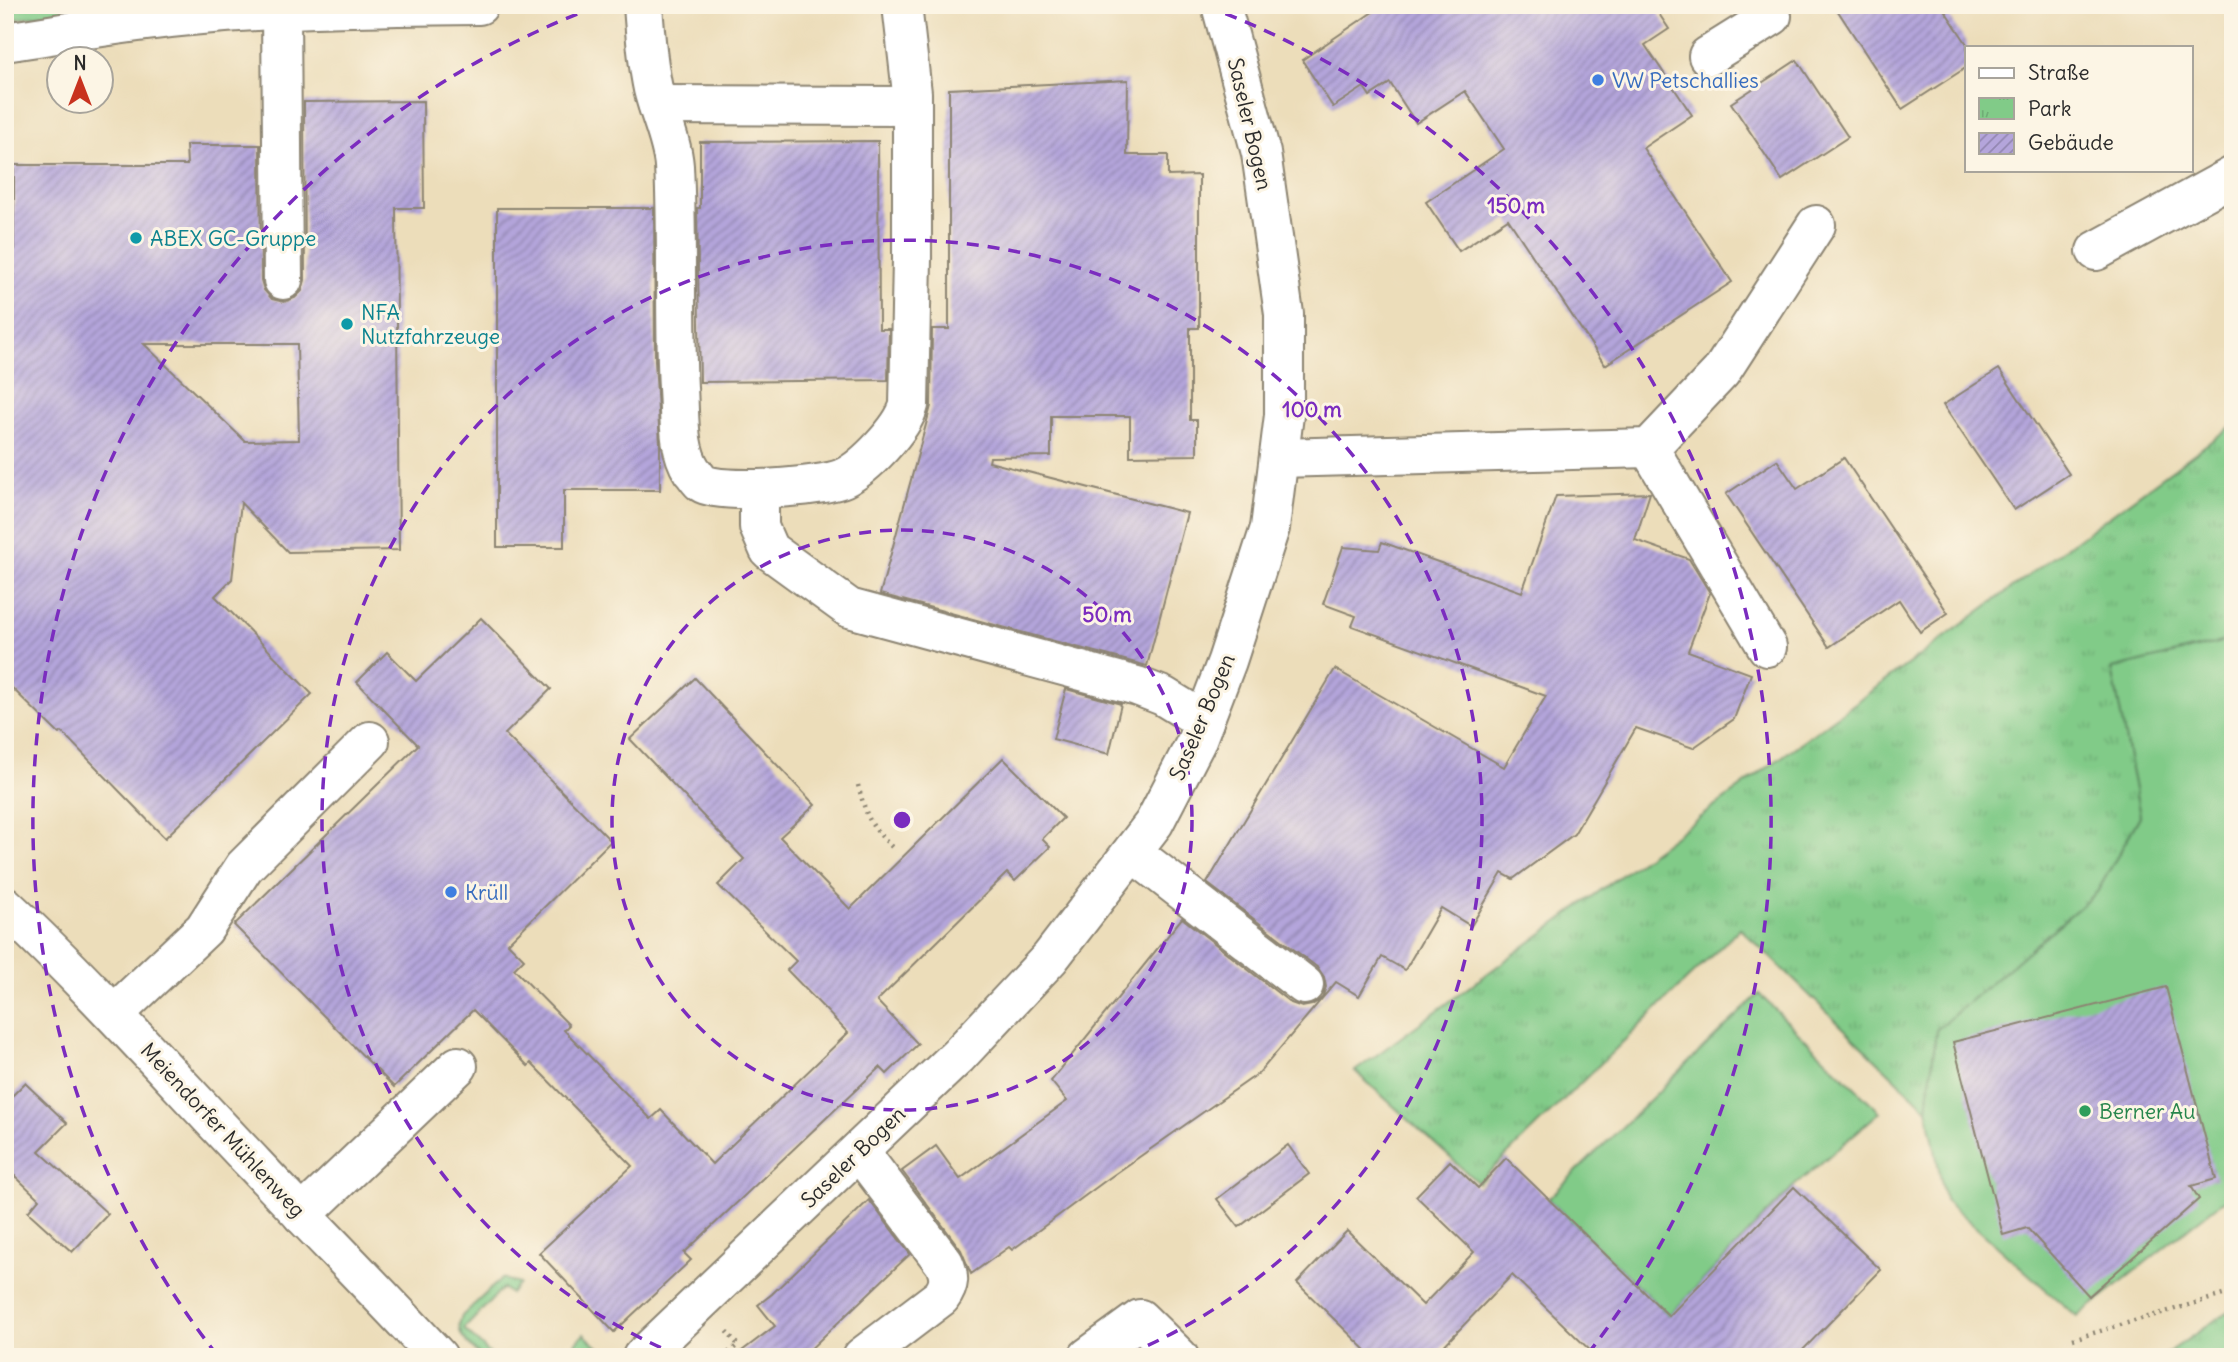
<svg xmlns="http://www.w3.org/2000/svg" width="2238" height="1362" font-family="Delius,sans-serif">
<defs>
<pattern id="park-tufts" width="24" height="20" patternUnits="userSpaceOnUse" patternTransform="scale(1.75)"><rect width="24" height="20" fill="#81cb88"/><path d="M3 7l-1-3M5 7V3M7 7l1-3M15 17l-1-3M17 17v-4M19 17l1-3" fill="none" stroke="#70ae76"/></pattern>
<pattern id="building-hatch" width="6" height="6" patternUnits="userSpaceOnUse" patternTransform="scale(1.75)"><rect width="6" height="6" fill="#b4a5db"/><path d="M-1 1l2-2M0 6l6-6M5 7l2-2" fill="none" stroke="#9387b2"/></pattern>
</defs>
<rect width="100%" height="100%" fill="#fcf5e5"/>
<filter id="ink" filterUnits="userSpaceOnUse"><feTurbulence type="fractalNoise" baseFrequency=".0143" numOctaves="2"/><feDisplacementMap in="SourceGraphic" scale="14" xChannelSelector="R" yChannelSelector="G"/><feConvolveMatrix kernelMatrix="1 2 1 2 8 2 1 2 1" color-interpolation-filters="sRGB"/></filter>
<filter id="wash" filterUnits="userSpaceOnUse"><feTurbulence type="fractalNoise" baseFrequency=".00686" numOctaves="4" result="noise"/><feDisplacementMap in="SourceGraphic" scale="28" xChannelSelector="R" yChannelSelector="G"/><feGaussianBlur stdDeviation="1.57" result="paint"/><feColorMatrix in="noise" values="0 0 0 0 0 0 0 0 0 0 0 0 0 0 0 0 0 1.4 0 .05"/><feComposite in="paint" operator="in"/></filter>
<g filter="url(#wash)">
<rect width="100%" height="100%" fill="#ecddba"/>
<!-- grass -->
<g fill="#81cb88" stroke="#567b5a" stroke-width="2">
<path d="M 5,5 L 104,5 L 5,21 Z"/>
<path d="M 2233,639 L 2233,1197 L 2220,1203 L 2077,1317 L 1945,1200 L 1927,1109 L 1936,1030 L 2097,892 L 2140,816 L 2112,669 Z"/>
<path d="M 1759,994 L 1880,1112 L 1793,1187 L 1669,1316 L 1548,1199 Z"/>
<path d="M 502,1278 L 519,1284 L 510,1294 L 503,1288 L 464,1329 L 493,1357 L 481,1357 C 469,1344 453,1334 462,1316 Z"/>
<path d="M 584,1334 L 599,1348 L 591,1357 L 563,1357 Z"/>
</g>
<!-- park -->
<g fill="url(#park-tufts)" stroke="#567b5a" stroke-width="2">
<path d="M 2233,425 L 2233,639 L 2112,669 L 2140,816 L 2097,892 L 1936,1030 L 1927,1109 L 1740,928 L 1478,1183 L 1355,1071 Z"/>
<path d="M 2233,1308 L 2233,1357 L 2162,1357 Z"/>
</g>
<g id="blocks">
<!-- building -->
<g fill="url(#building-hatch)" fill-rule="evenodd">
<path d="M 1383,5 L 1653,5 L 1669,29 L 1645,45 L 1692,115 L 1643,148 L 1732,282 L 1605,365 L 1508,219 L 1459,251 L 1426,202 L 1504,149 L 1465,91 L 1416,123 L 1390,83 L 1370,96 L 1364,87 L 1333,107 L 1302,60 Z"/>
<path d="M 1834,5 L 1941,5 L 1967,44 L 1967,67 L 1902,109 Z"/>
<path d="M 1797,60 L 1848,137 L 1782,180 L 1731,103 Z"/>
<path d="M 1128,80 L 1127,155 L 1168,155 L 1168,176 L 1199,175 L 1199,328 L 1190,328 L 1190,420 L 1197,420 L 1197,455 L 1130,456 L 1130,416 L 1051,416 L 1051,456 L 990,457 L 989,462 L 1187,513 L 1147,666 L 880,594 L 931,406 L 932,329 L 949,329 L 949,89 Z"/>
<path d="M 423,101 L 424,208 L 396,208 L 399,550 L 288,552 L 241,503 L 232,579 L 215,596 L 312,694 L 165,838 L 62,732 L 59,734 L 5,681 L 5,283 L 14,274 L 14,165 L 187,165 L 186,145 L 260,145 L 261,280 L 264,290 L 272,299 L 284,302 L 295,298 L 302,291 L 305,280 L 304,102 ZM 144,344 L 297,344 L 299,440 L 245,441 Z"/>
<path d="M 878,141 L 879,329 L 889,329 L 888,380 L 700,382 L 697,208 L 700,208 L 700,142 Z"/>
<path d="M 497,208 L 654,208 L 655,361 L 660,444 L 660,490 L 564,490 L 564,547 L 497,547 Z"/>
<path d="M 1999,369 L 2069,474 L 2014,510 L 1943,405 Z"/>
<path d="M 1844,458 L 1948,613 L 1920,632 L 1899,600 L 1829,647 L 1726,494 L 1777,460 L 1797,489 Z"/>
<path d="M 1650,493 L 1635,540 L 1689,559 L 1710,593 L 1688,651 L 1751,674 L 1734,719 L 1693,748 L 1636,728 L 1574,834 L 1513,879 L 1502,873 L 1471,926 L 1441,908 L 1405,970 L 1382,957 L 1359,996 L 1336,982 L 1259,1073 L 1105,1181 L 1012,1250 L 1009,1247 L 971,1274 L 961,1250 L 902,1171 L 936,1146 L 960,1179 L 1067,1101 L 1051,1081 L 1182,918 L 1291,1003 L 1302,1007 L 1312,1005 L 1322,998 L 1326,987 L 1324,977 L 1318,968 L 1207,883 L 1335,669 L 1504,767 L 1546,696 L 1352,626 L 1356,616 L 1323,604 L 1343,547 L 1379,550 L 1382,542 L 1522,592 L 1556,496 Z"/>
<path d="M 481,618 L 551,689 L 505,734 L 611,841 L 508,943 L 524,959 L 514,969 L 569,1025 L 564,1030 L 651,1119 L 661,1110 L 712,1164 L 848,1033 L 787,970 L 796,961 L 718,885 L 744,859 L 630,739 L 695,678 L 815,805 L 780,837 L 850,909 L 1003,758 L 1063,818 L 1042,839 L 1050,847 L 1015,881 L 1007,873 L 877,1001 L 918,1044 L 887,1074 L 880,1067 L 684,1253 L 691,1260 L 614,1332 L 539,1253 L 632,1166 L 531,1063 L 528,1066 L 473,1010 L 394,1087 L 234,925 L 418,745 L 357,682 L 387,652 L 416,681 Z"/>
<path d="M 1066,689 L 1121,704 L 1109,754 L 1053,739 Z"/>
<path d="M 2166,987 L 2216,1179 L 2191,1186 L 2199,1199 L 2089,1296 L 2027,1228 L 2003,1235 L 1953,1042 Z"/>
<path d="M 25,1083 L 67,1123 L 39,1151 L 108,1214 L 72,1252 L 28,1212 L 39,1199 L 15,1176 L 5,1187 L 5,1103 Z"/>
<path d="M 1288,1145 L 1309,1174 L 1239,1227 L 1217,1199 Z"/>
<path d="M 1506,1158 L 1669,1316 L 1794,1187 L 1881,1270 L 1796,1357 L 1597,1357 L 1512,1275 L 1433,1357 L 1373,1357 L 1297,1283 L 1347,1231 L 1423,1305 L 1474,1252 L 1416,1196 L 1450,1161 L 1478,1188 Z"/>
<path d="M 869,1200 L 910,1254 L 802,1357 L 734,1357 L 775,1326 L 758,1305 L 772,1294 Z"/>
</g>
</g>
</g>
<g filter="url(#ink)">
<use href="#blocks" fill-opacity="0" stroke="#8c8472" stroke-width="2"/>
<g fill="none" stroke-linecap="round" stroke-linejoin="round">
<defs>
<g id="minor">
<path d="M 643,5 C 645,34 647,61 653,89 C 659,114 672,140 674,166 C 678,240 674,314 678,388 C 680,415 677,448 692,471 C 695,474 699,481 702,483 C 719,495 824,487 843,478 C 865,468 903,428 909,405 L 912,259 L 912,93 L 902,5"/>
<path d="M 281,9 L 283,280"/>
<path d="M 5,42 C 70,32 136,20 201,15 C 294,7 386,6 479,5"/>
<path d="M 1708,56 L 1772,16 L 1766,5"/>
<path d="M 658,105 L 912,106"/>
<path d="M 2096,251 L 2233,176"/>
<path d="M 1649,448 L 1767,647"/>
<path d="M 1279,458 L 1649,448 L 1721,372 L 1816,225"/>
<path d="M 759,490 L 759,527 L 769,550 L 849,608 L 1137,686 L 1163,696 L 1204,721"/>
<path d="M 1132,852 L 1304,985"/>
<path d="M 5,906 C 93,988 172,1078 255,1165 C 316,1230 378,1292 438,1357"/>
<path d="M 114,1014 L 204,929 L 244,867 L 370,741"/>
<path d="M 859,1151 L 944,1263 C 950,1276 950,1285 941,1297 L 862,1357"/>
<path d="M 302,1215 L 458,1066"/>
<path d="M 642,1357 L 958,1056 L 1050,958 L 1154,823 L 1196,742 L 1227,661 L 1270,528 L 1284,415 L 1284,314 L 1261,153 L 1221,5"/>
<path d="M 1088,1357 L 1140,1319 L 1179,1357"/>
</g>
</defs>
<!-- minor casing -->
<use href="#minor" stroke="#8c8472" stroke-width="42"/>
<!-- path -->
<g stroke="#8c8472" stroke-width="4.5" stroke-dasharray="2 5" stroke-linecap="butt">
<path d="M 858,785 C 867,818 869,825 894,849"/>
<path d="M 2073,1339 L 2233,1292"/>
<path d="M 723,1357 L 738,1345 L 726,1331"/>
</g>
<!-- minor -->
<use href="#minor" stroke="#fff" stroke-width="38"/>
</g>
</g>
<!-- distance rings -->
<g fill="none" stroke="#7b2cbf" stroke-width="3.5" stroke-dasharray="12 9">
<circle cx="902" cy="820" r="290"/>
<path d="M680 1356A580 580 0 1 1 1124 1356"/>
<path d="M217 1355A869 869 0 0 1 598 6M1206 6A869 869 0 0 1 1587 1355"/>
</g>
<!-- markers -->
<g fill="#3f7fe0" stroke="#fcf5e5" stroke-width="2.5">
<circle cx="1598" cy="80" r="7"/>
<circle cx="451" cy="892" r="7"/>
</g>
<g fill="#0f9aa8" stroke="#fcf5e5" stroke-width="2.5">
<circle cx="136" cy="238" r="7"/>
<circle cx="347" cy="324" r="7"/>
</g>
<circle fill="#2e9e5b" stroke="#fcf5e5" stroke-width="2.5" cx="2085" cy="1111" r="7"/>
<g text-anchor="middle" dominant-baseline="central" stroke-width="6" stroke-linejoin="round" paint-order="stroke">
<!-- shop labels -->
<g font-size="21" fill="#366cbe" stroke="#fcf5e5" text-anchor="start">
<text x="1612" y="80">VW Petschallies</text>
<text x="465" y="892">Krüll</text>
</g>
<!-- street labels -->
<g font-size="21" fill="#2b2b2b" stroke="#fcf5e5">
<text transform="translate(1250 124) rotate(77)">Saseler Bogen</text>
<text transform="translate(1202 717) rotate(-67)">Saseler Bogen</text>
<text transform="translate(223 1130) rotate(47)">Meiendorfer Mühlenweg</text>
<text transform="translate(853 1157) rotate(-44)">Saseler Bogen</text>
</g>
<!-- culture labels -->
<g font-size="21" fill="#0d838f" stroke="#fcf5e5" text-anchor="start">
<text x="150" y="238">ABEX GC-Gruppe</text>
<text x="361" y="312">NFA<tspan x="361" dy="24">Nutzfahrzeuge</tspan></text>
</g>
<!-- leisure labels -->
<g font-size="21" fill="#27864d" stroke="#fcf5e5" text-anchor="start">
<text x="2099" y="1111">Berner Au</text>
</g>
</g>
<circle cx="902" cy="820" r="10" fill="#7b2cbf" stroke="#fcf5e5" stroke-width="3.5"/>
<g font-size="21" text-anchor="middle" font-weight="bold" fill="#7b2cbf" stroke="#fcf5e5" stroke-width="6" stroke-linejoin="round" paint-order="stroke">
<text x="1516" y="213">150 m</text>
<text x="1312" y="417">100 m</text>
<text x="1107" y="622">50 m</text>
</g>
<!-- margin -->
<rect width="2238" height="1362" fill="none" stroke="#fcf5e5" stroke-width="28"/>
<!-- legend -->
<rect x="1965" y="46" width="228" height="126" fill="#fcf5e5" stroke="#a8a49b" stroke-width="2"/>
<rect x="1979" y="68" width="35" height="10" fill="#ffffff" stroke="#a8a49b" stroke-width="2"/>
<text x="2028" y="80" font-size="21" fill="#2b2b2b">Straße</text>
<rect x="1979" y="98" width="35" height="21" fill="url(#park-tufts)" stroke="#a8a49b" stroke-width="2"/>
<text x="2028" y="116" font-size="21" fill="#2b2b2b">Park</text>
<rect x="1979" y="133" width="35" height="21" fill="url(#building-hatch)" stroke="#a8a49b" stroke-width="2"/>
<text x="2028" y="150" font-size="21" fill="#2b2b2b">Gebäude</text>
<!-- north arrow -->
<g transform="translate(80 80)"><circle r="33" fill="#fcf5e5" stroke="#a8a49b" stroke-width="2"/>
<path d="M0-5L12 26L0 18L-12 26Z" fill="#c8321e"/>
<text y="-10" font-size="19" font-weight="bold" text-anchor="middle" fill="#2b2b2b">N</text>
</g>
</svg>
